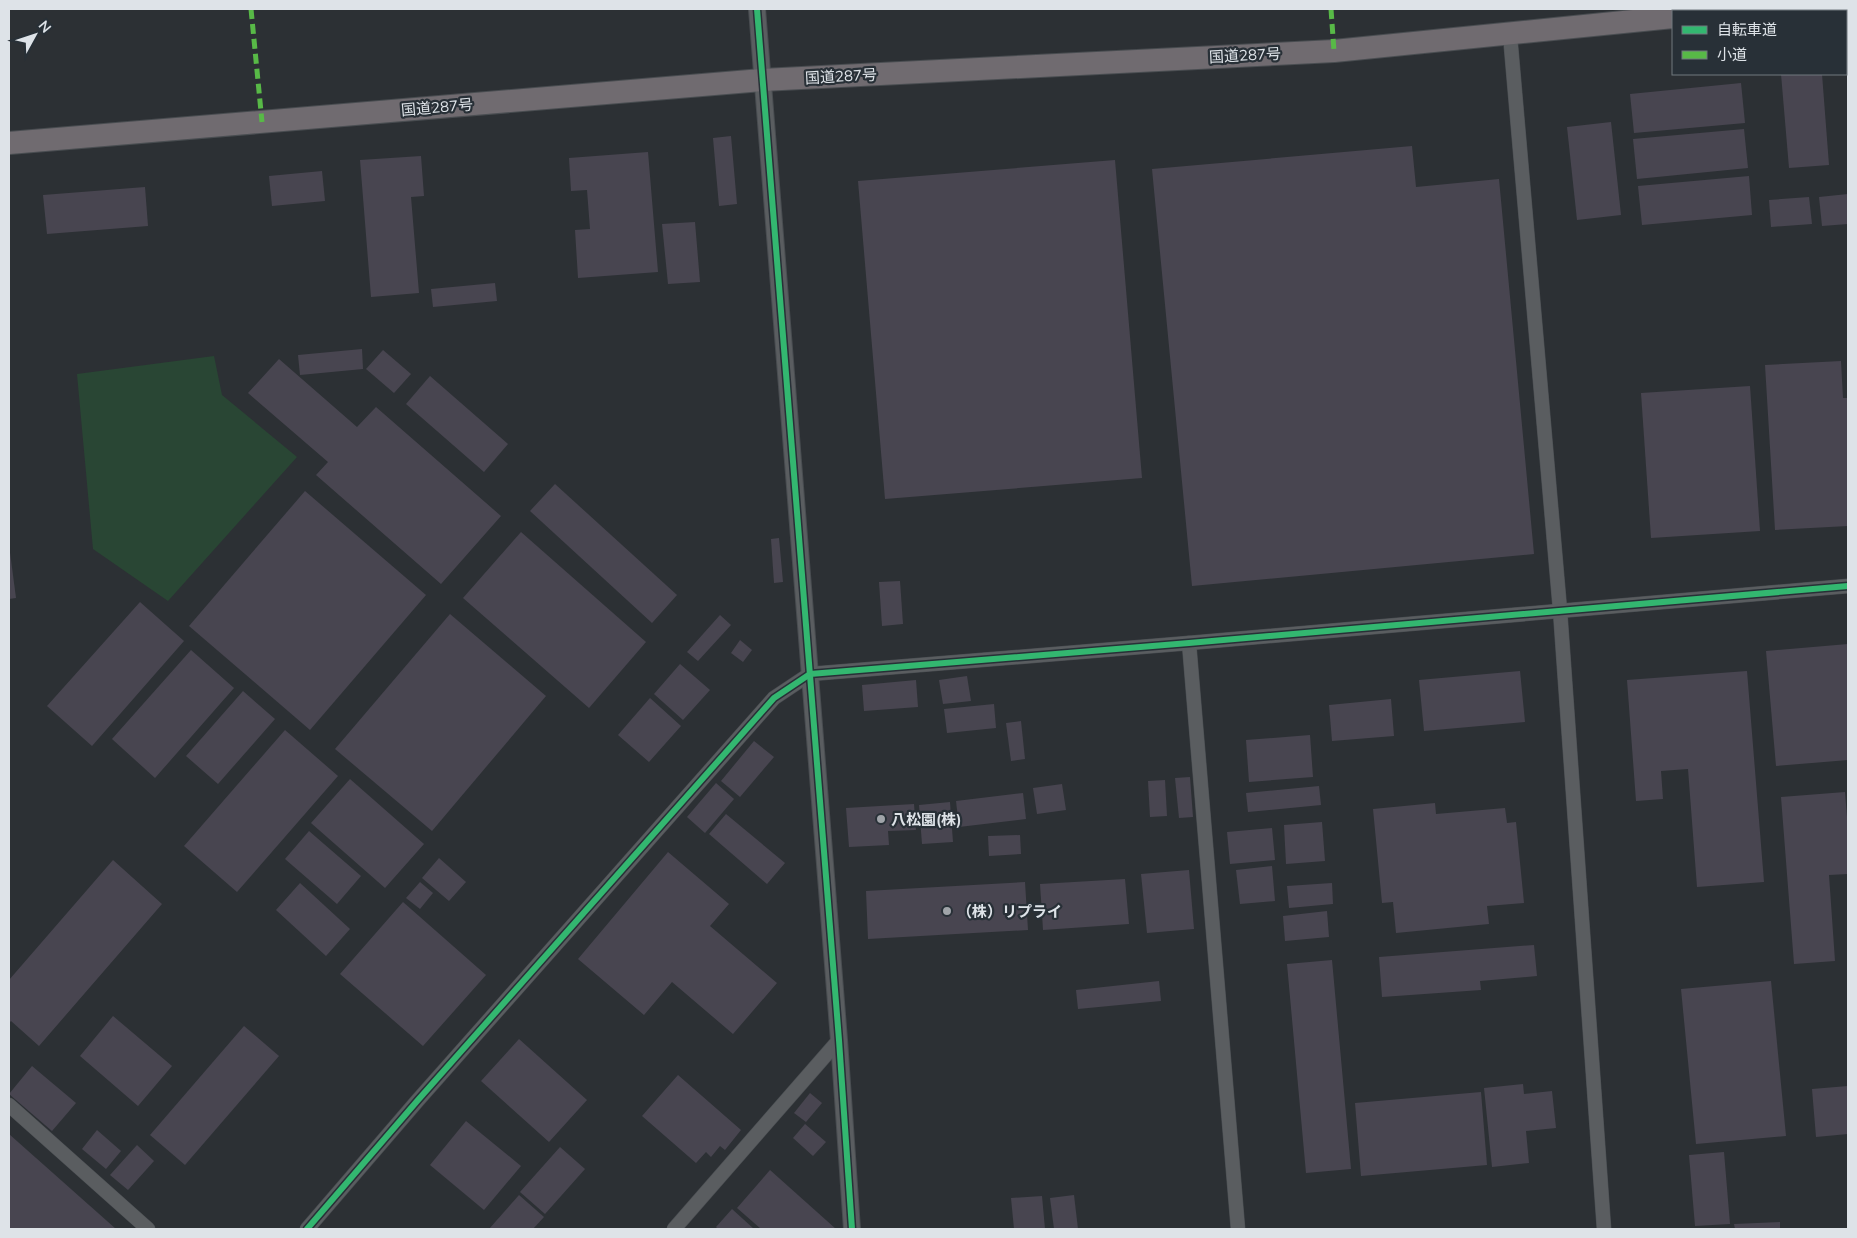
<svg xmlns="http://www.w3.org/2000/svg" width="1857" height="1238" font-family="Mulish,'Noto Sans JP',sans-serif">
<rect width="100%" height="100%" fill="#2c3034"/>
<!-- green -->
<path fill="#294634" d="M 214,356 L 222,395 L 297,457 L 168,601 L 93,549 L 77,374 Z"/>
<!-- building -->
<g fill="#484550">
<path d="M 1781,74 L 1822,74 L 1829,165 L 1789,168 Z"/>
<path d="M 1741,83 L 1745,123 L 1634,133 L 1630,94 Z"/>
<path d="M 1611,122 L 1621,215 L 1577,220 L 1567,127 Z"/>
<path d="M 1744,129 L 1748,168 L 1637,179 L 1633,139 Z"/>
<path d="M 731,136 L 737,204 L 719,206 L 713,138 Z"/>
<path d="M 1412,146 L 1416,187 L 1499,179 L 1534,554 L 1192,586 L 1152,169 Z"/>
<path d="M 648,152 L 658,272 L 578,278 L 575,230 L 590,229 L 587,190 L 571,191 L 569,158 Z"/>
<path d="M 421,156 L 424,196 L 411,197 L 419,293 L 371,297 L 360,160 Z"/>
<path d="M 1115,160 L 1142,478 L 885,499 L 858,181 Z"/>
<path d="M 322,171 L 325,201 L 272,206 L 269,176 Z"/>
<path d="M 1749,176 L 1752,215 L 1642,225 L 1638,186 Z"/>
<path d="M 145,187 L 148,226 L 47,234 L 43,195 Z"/>
<path d="M 1848,194 L 1848,224 L 1822,226 L 1819,197 Z"/>
<path d="M 1809,197 L 1812,224 L 1771,227 L 1769,200 Z"/>
<path d="M 695,222 L 700,282 L 668,284 L 662,224 Z"/>
<path d="M 495,283 L 497,301 L 433,307 L 431,289 Z"/>
<path d="M 362,349 L 363,369 L 300,375 L 298,355 Z"/>
<path d="M 383,350 L 411,374 L 394,393 L 366,369 Z"/>
<path d="M 279,359 L 357,427 L 376,407 L 501,516 L 441,584 L 316,475 L 328,462 L 248,393 Z"/>
<path d="M 1841,361 L 1843,398 L 1848,398 L 1848,526 L 1775,530 L 1765,365 Z"/>
<path d="M 430,376 L 508,444 L 484,472 L 406,404 Z"/>
<path d="M 1750,386 L 1760,531 L 1651,538 L 1641,393 Z"/>
<path d="M 555,484 L 677,595 L 652,623 L 530,511 Z"/>
<path d="M 305,491 L 426,595 L 310,730 L 189,626 Z"/>
<path d="M 521,532 L 646,642 L 589,708 L 463,598 Z"/>
<path d="M 779,538 L 783,582 L 774,583 L 771,539 Z"/>
<path d="M 9,545 L 16,598 L 9,599 Z"/>
<path d="M 900,581 L 903,624 L 882,626 L 879,582 Z"/>
<path d="M 140,602 L 184,641 L 92,746 L 47,706 Z"/>
<path d="M 450,614 L 546,696 L 432,831 L 335,749 Z"/>
<path d="M 720,615 L 731,625 L 698,661 L 687,652 Z"/>
<path d="M 740,640 L 752,650 L 743,662 L 731,653 Z"/>
<path d="M 1848,644 L 1848,760 L 1776,766 L 1766,651 Z"/>
<path d="M 191,650 L 234,688 L 155,778 L 112,739 Z"/>
<path d="M 680,664 L 710,690 L 683,720 L 654,694 Z"/>
<path d="M 1520,671 L 1525,722 L 1424,731 L 1419,680 Z"/>
<path d="M 1747,671 L 1764,882 L 1697,887 L 1688,769 L 1661,771 L 1663,799 L 1636,801 L 1627,680 Z"/>
<path d="M 967,676 L 971,701 L 943,704 L 939,680 Z"/>
<path d="M 916,680 L 918,707 L 864,711 L 862,685 Z"/>
<path d="M 243,691 L 275,719 L 218,784 L 186,756 Z"/>
<path d="M 650,698 L 681,726 L 649,762 L 618,735 Z"/>
<path d="M 1391,699 L 1394,736 L 1332,741 L 1329,705 Z"/>
<path d="M 994,704 L 996,728 L 947,733 L 944,709 Z"/>
<path d="M 1021,721 L 1025,759 L 1011,761 L 1006,723 Z"/>
<path d="M 285,730 L 338,776 L 237,892 L 184,846 Z"/>
<path d="M 1310,735 L 1313,777 L 1249,782 L 1246,740 Z"/>
<path d="M 754,741 L 774,757 L 740,797 L 721,781 Z"/>
<path d="M 1190,777 L 1193,817 L 1179,818 L 1175,778 Z"/>
<path d="M 350,779 L 424,844 L 385,888 L 311,823 Z"/>
<path d="M 1165,780 L 1167,816 L 1150,817 L 1148,781 Z"/>
<path d="M 716,783 L 734,799 L 705,833 L 687,817 Z"/>
<path d="M 1062,784 L 1066,810 L 1037,814 L 1033,788 Z"/>
<path d="M 1319,786 L 1321,805 L 1248,812 L 1246,793 Z"/>
<path d="M 1845,792 L 1848,829 L 1848,874 L 1829,875 L 1835,961 L 1794,964 L 1781,797 Z"/>
<path d="M 1023,793 L 1026,819 L 959,827 L 956,801 Z"/>
<path d="M 950,802 L 953,842 L 922,844 L 919,805 Z"/>
<path d="M 1435,803 L 1436,814 L 1505,808 L 1507,823 L 1516,822 L 1524,903 L 1487,906 L 1489,924 L 1396,933 L 1393,902 L 1382,903 L 1373,809 Z"/>
<path d="M 914,804 L 916,830 L 888,831 L 889,845 L 849,847 L 846,808 Z"/>
<path d="M 726,814 L 785,863 L 767,884 L 709,834 Z"/>
<path d="M 1322,822 L 1325,861 L 1286,864 L 1284,825 Z"/>
<path d="M 1272,828 L 1275,860 L 1230,864 L 1227,832 Z"/>
<path d="M 309,831 L 361,876 L 337,904 L 285,859 Z"/>
<path d="M 1020,835 L 1021,854 L 989,856 L 988,836 Z"/>
<path d="M 668,852 L 729,904 L 710,926 L 777,983 L 733,1034 L 672,982 L 644,1015 L 578,959 Z"/>
<path d="M 439,858 L 466,882 L 449,901 L 422,878 Z"/>
<path d="M 113,860 L 162,904 L 39,1046 L 11,1021 L 9,1023 L 9,980 Z"/>
<path d="M 1272,866 L 1275,901 L 1240,904 L 1236,870 Z"/>
<path d="M 1189,870 L 1194,929 L 1147,933 L 1141,874 Z"/>
<path d="M 1125,879 L 1129,924 L 1043,930 L 1040,884 Z"/>
<path d="M 420,882 L 433,893 L 420,909 L 406,898 Z"/>
<path d="M 1025,882 L 1028,930 L 868,939 L 866,891 Z"/>
<path d="M 300,883 L 350,929 L 326,956 L 276,910 Z"/>
<path d="M 1332,883 L 1333,904 L 1289,908 L 1287,886 Z"/>
<path d="M 403,902 L 486,975 L 423,1046 L 340,974 Z"/>
<path d="M 1327,911 L 1329,937 L 1285,941 L 1283,916 Z"/>
<path d="M 1534,945 L 1537,976 L 1480,981 L 1481,990 L 1382,997 L 1379,957 Z"/>
<path d="M 1332,960 L 1351,1169 L 1306,1173 L 1287,964 Z"/>
<path d="M 1159,981 L 1161,1001 L 1078,1009 L 1076,990 Z"/>
<path d="M 1771,981 L 1786,1136 L 1696,1144 L 1681,989 Z"/>
<path d="M 113,1016 L 172,1066 L 138,1106 L 80,1056 Z"/>
<path d="M 244,1026 L 279,1056 L 185,1165 L 150,1135 Z"/>
<path d="M 519,1039 L 587,1100 L 549,1142 L 481,1081 Z"/>
<path d="M 32,1066 L 76,1103 L 52,1131 L 9,1094 Z"/>
<path d="M 678,1075 L 741,1130 L 725,1150 L 720,1146 L 711,1157 L 706,1152 L 696,1163 L 642,1116 Z"/>
<path d="M 1523,1084 L 1524,1094 L 1552,1091 L 1556,1128 L 1526,1131 L 1529,1163 L 1492,1167 L 1484,1088 Z"/>
<path d="M 1848,1086 L 1848,1134 L 1816,1137 L 1812,1089 Z"/>
<path d="M 1481,1092 L 1487,1165 L 1361,1176 L 1355,1103 Z"/>
<path d="M 810,1093 L 822,1103 L 806,1122 L 794,1113 Z"/>
<path d="M 466,1121 L 521,1166 L 484,1210 L 430,1165 Z"/>
<path d="M 805,1124 L 826,1142 L 813,1156 L 793,1138 Z"/>
<path d="M 97,1130 L 121,1151 L 106,1169 L 82,1149 Z"/>
<path d="M 9,1134 L 116,1229 L 9,1229 Z"/>
<path d="M 137,1145 L 154,1161 L 128,1190 L 110,1175 Z"/>
<path d="M 560,1147 L 585,1169 L 545,1214 L 520,1192 Z"/>
<path d="M 1724,1152 L 1730,1224 L 1695,1226 L 1689,1155 Z"/>
<path d="M 770,1170 L 836,1229 L 761,1229 L 737,1208 Z"/>
<path d="M 519,1195 L 544,1217 L 533,1229 L 489,1229 Z"/>
<path d="M 1074,1195 L 1078,1229 L 1054,1229 L 1050,1198 Z"/>
<path d="M 1042,1196 L 1045,1229 L 1014,1229 L 1011,1198 Z"/>
<path d="M 732,1209 L 754,1229 L 718,1229 L 716,1227 Z"/>
<path d="M 1780,1222 L 1780,1229 L 1735,1229 L 1734,1224 Z"/>
</g>
<g fill="none" stroke-linecap="round" stroke-linejoin="round">
<defs>
<g id="minor">
<path d="M 1510,35 L 1560,610 L 1604,1229"/>
<path d="M 1189,643 L 1238,1229"/>
<path d="M 9,1105 L 148,1229"/>
<path d="M 307,1229 L 418,1100 L 774,698 L 810,674 L 1189,643 L 1848,586"/>
<path d="M 674,1229 L 839,1040"/>
</g>
<path id="tertiary" d="M 757,9 L 839,1040 L 852,1229"/>
<g id="trunk">
<path d="M 1728,11 L 1751,9"/>
<path d="M 9,143 L 762,80 L 1334,51 L 1673,17"/>
</g>
</defs>
<!-- minor casing -->
<use href="#minor" stroke="#494d51" stroke-width="15"/>
<!-- tertiary casing -->
<use href="#tertiary" stroke="#494d51" stroke-width="18"/>
<!-- trunk casing -->
<use href="#trunk" stroke="#494d51" stroke-width="24"/>
<!-- minor -->
<use href="#minor" stroke="#5a5d60" stroke-width="14"/>
<!-- tertiary -->
<use href="#tertiary" stroke="#5a5d60" stroke-width="16"/>
<!-- trunk -->
<use href="#trunk" stroke="#706b70" stroke-width="22"/>
<!-- quiet -->
<g stroke="#58b947" stroke-width="5" stroke-dasharray="10 5" stroke-linecap="butt">
<path d="M 251,9 L 262,122"/>
<path d="M 1331,9 L 1334,51"/>
</g>
<defs>
<g id="cycleway">
<path d="M 757,9 L 839,1040 L 852,1229"/>
<path d="M 307,1229 L 418,1100 L 774,698 L 810,674 L 1189,643 L 1848,586"/>
</g>
</defs>
<!-- cycleway casing -->
<use href="#cycleway" stroke="#283037" stroke-width="9"/>
<!-- cycleway -->
<use href="#cycleway" stroke="#33b770" stroke-width="6"/>
</g>
<!-- markers -->
<g fill="#a0a4a9" stroke="#283037" stroke-width="2">
<circle cx="881" cy="819" r="5"/>
<circle cx="947" cy="911" r="5"/>
</g>
<g text-anchor="middle" dominant-baseline="central" stroke-width="4.5" stroke-linejoin="round" paint-order="stroke">
<!-- street labels -->
<g font-size="15" fill="#dee3e8" stroke="#283037">
<text transform="translate(1245 55) rotate(-3)">国道287号</text>
<text transform="translate(841 76) rotate(-3)">国道287号</text>
<text transform="translate(437 107) rotate(-5)">国道287号</text>
</g>
<!-- poi labels -->
<g font-size="15" font-weight="bold" fill="#dee3e8" stroke="#283037" text-anchor="start">
<text x="891" y="819">八松園(株)</text>
<text x="957" y="911">（株）リプライ</text>
</g>
</g>
<!-- border -->
<rect width="1857" height="1238" fill="none" stroke="#dee3e8" stroke-width="20"/>
<!-- legend -->
<rect x="1672" y="10" width="175" height="65" fill="#283037" stroke="#71787e"/>
<rect x="1682" y="26" width="25" height="8" fill="#33b770" stroke="#71787e"/>
<text x="1717" y="35" font-size="15" fill="#dee3e8">自転車道</text>
<rect x="1682" y="51" width="25" height="8" fill="#58b947" stroke="#71787e"/>
<text x="1717" y="60" font-size="15" fill="#dee3e8">小道</text>
<!-- north arrow -->
<g transform="translate(35 35) rotate(50)" stroke="#283037" stroke-width="4" paint-order="stroke">
<path d="M0-4L9 19L0 12L-9 19Z" fill="#dee3e8"/>
<text y="-8" font-size="14" font-weight="bold" text-anchor="middle" fill="#dee3e8">N</text>
</g>
</svg>
